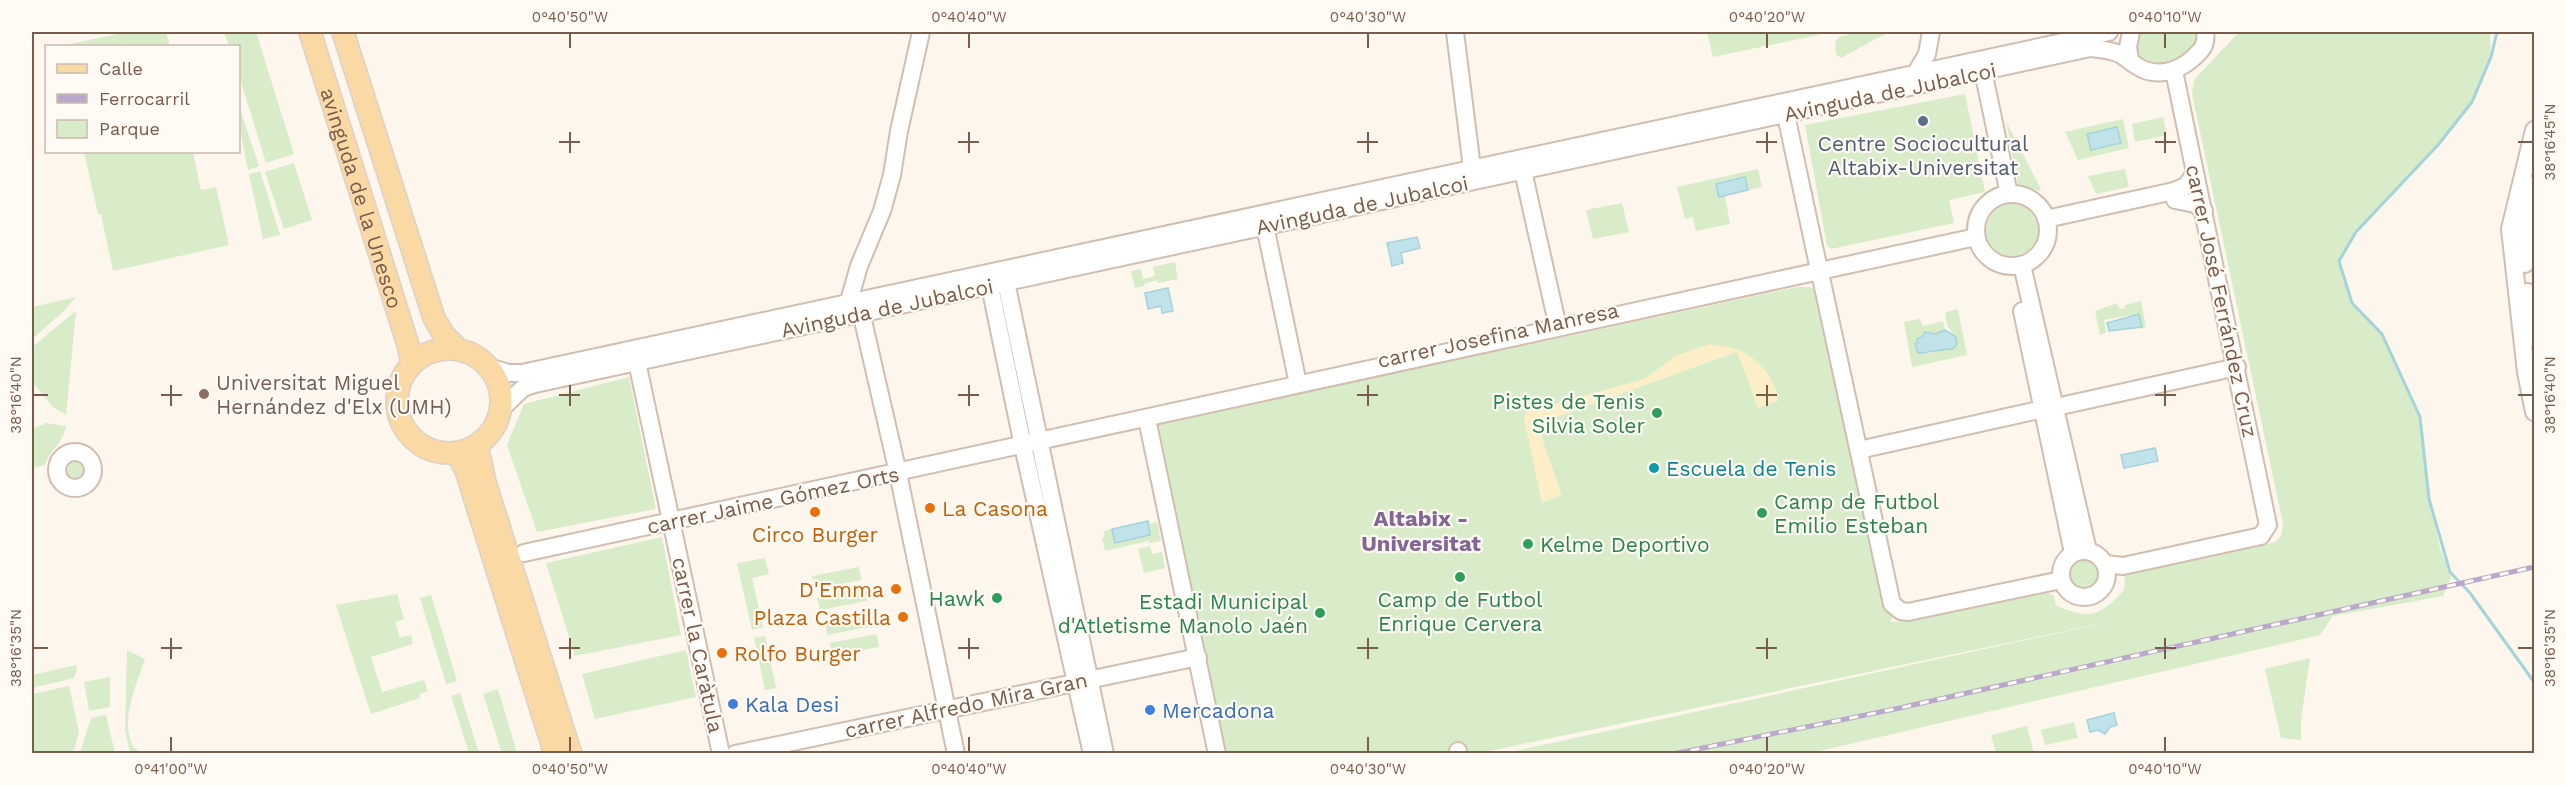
<svg xmlns="http://www.w3.org/2000/svg" width="2566" height="785" font-family="'Work Sans',sans-serif">
<rect width="100%" height="100%" fill="#fdf6ec"/>
<!-- green -->
<g fill="#d8ecc9">
<path d="M 127,32 L 166,32 L 170,46 L 61,46 Z"/>
<path d="M 224,32 L 256,32 L 294,154 L 266,163 L 239,76 L 238,46 L 229,46 Z"/>
<path d="M 1707,32 L 1818,32 L 1819,35 L 1713,57 Z"/>
<path d="M 1857,32 L 1889,32 L 1841,58 L 1836,54 L 1835,42 L 1839,37 Z"/>
<path d="M 2139,32 L 2195,32 L 2197,44 C 2180,65 2159,71 2135,56 L 2136,34 Z"/>
<path d="M 2250,32 L 2490,32 L 2491,57 L 2472,102 L 2438,145 L 2356,232 L 2339,261 L 2352,303 L 2382,334 L 2420,417 L 2429,499 L 2440,548 L 2451,577 L 2443,596 L 2333,616 L 2320,635 L 1811,753 L 1506,753 L 2127,618 L 1480,753 L 1227,753 L 1154,425 L 1797,287 L 1810,287 L 1817,290 L 1896,613 L 1890,622 L 1911,621 L 2045,591 L 2054,596 L 2056,605 C 2089,621 2100,616 2124,590 L 2125,575 L 2275,542 L 2281,536 L 2283,524 L 2192,94 L 2194,80 L 2238,33 Z"/>
<path d="M 1965,94 L 1985,192 L 1949,200 L 1954,223 L 1831,249 L 1827,246 L 1805,125 Z"/>
<path d="M 238,103 L 259,166 L 248,170 L 239,124 Z"/>
<path d="M 2163,117 L 2167,135 L 2135,142 L 2132,124 Z"/>
<path d="M 2123,119 L 2129,148 L 2078,160 L 2065,132 Z"/>
<path d="M 2006,121 L 2041,189 L 2039,191 L 2018,184 Z"/>
<path d="M 84,152 L 193,152 L 201,190 L 216,187 L 229,245 L 113,271 L 101,214 L 98,214 Z"/>
<path d="M 294,163 L 312,220 L 284,229 L 265,172 Z"/>
<path d="M 1758,169 L 1762,187 L 1748,190 L 1744,177 L 1725,195 L 1730,224 L 1696,231 L 1693,217 L 1685,219 L 1677,187 Z"/>
<path d="M 2125,169 L 2129,187 L 2096,194 L 2088,176 Z"/>
<path d="M 260,171 L 280,235 L 263,239 L 249,174 Z"/>
<path d="M 1622,203 L 1629,232 L 1593,239 L 1586,210 Z"/>
<circle cx="2012" cy="230" r="26"/>
<path d="M 1175,262 L 1178,279 L 1158,283 L 1157,280 L 1144,284 L 1145,286 L 1135,288 L 1131,271 L 1141,269 L 1143,279 L 1155,276 L 1153,267 Z"/>
<path d="M 76,297 L 64,311 L 32,339 L 32,307 Z"/>
<path d="M 2141,301 L 2146,327 L 2141,329 L 2138,314 L 2104,320 L 2106,333 L 2100,335 L 2095,311 L 2117,303 L 2120,309 L 2125,308 L 2125,305 Z"/>
<path d="M 1958,309 L 1967,355 L 1912,367 L 1904,322 L 1920,319 L 1923,326 L 1943,321 L 1945,330 L 1938,334 L 1923,335 L 1918,343 L 1917,350 L 1929,354 L 1941,349 L 1953,349 L 1957,340 C 1951,330 1944,325 1946,312 Z"/>
<path d="M 76,311 L 66,415 L 53,407 L 32,382 L 32,347 Z"/>
<path d="M 629,377 L 656,509 L 537,532 L 507,445 L 524,404 Z"/>
<path d="M 46,423 L 66,426 C 64,443 50,449 45,465 L 32,468 L 32,429 Z"/>
<circle cx="75" cy="470" r="13"/>
<path d="M 1157,522 L 1161,541 L 1150,543 L 1149,541 L 1105,551 L 1102,538 L 1105,537 L 1104,532 L 1101,532 L 1112,529 L 1115,543 L 1150,534 L 1148,524 Z"/>
<path d="M 662,537 L 681,635 L 575,656 L 546,563 Z"/>
<path d="M 1150,546 L 1152,554 L 1162,552 L 1165,568 L 1144,573 L 1138,549 Z"/>
<circle cx="2086" cy="575" r="19"/>
<path d="M 765,558 L 769,574 L 752,578 L 763,627 L 752,630 L 737,563 Z"/>
<path d="M 859,567 L 861,580 L 814,589 L 812,576 Z"/>
<path d="M 865,588 L 867,601 L 820,610 L 817,597 Z"/>
<path d="M 397,594 L 404,619 L 395,622 L 400,638 L 411,635 L 413,644 L 371,657 L 382,692 L 424,680 L 428,691 L 419,694 L 420,698 L 371,714 L 336,605 Z"/>
<path d="M 431,595 L 457,681 L 446,684 L 420,598 Z"/>
<path d="M 872,613 L 874,626 L 827,635 L 825,622 Z"/>
<path d="M 877,634 L 879,647 L 832,656 L 830,643 Z"/>
<path d="M 765,636 L 776,688 L 765,690 L 754,638 Z"/>
<path d="M 127,650 L 145,659 C 136,687 119,720 134,748 L 143,753 L 130,753 L 125,730 Z"/>
<path d="M 686,650 L 696,697 L 595,719 L 582,674 Z"/>
<path d="M 2310,658 L 2301,720 L 2301,740 L 2281,738 L 2265,669 Z"/>
<path d="M 76,665 L 77,670 L 74,678 L 32,688 L 32,675 Z"/>
<path d="M 110,677 L 110,707 L 89,711 L 84,682 Z"/>
<path d="M 69,686 L 79,732 L 73,753 L 34,753 L 32,742 L 32,694 Z"/>
<path d="M 498,689 L 517,753 L 502,753 L 483,694 Z"/>
<path d="M 460,693 L 479,753 L 469,753 L 451,696 Z"/>
<path d="M 106,715 L 115,753 L 80,753 L 91,718 Z"/>
<path d="M 2074,722 L 2078,738 L 2045,745 L 2041,730 Z"/>
<path d="M 2027,726 L 2034,753 L 1996,753 L 1991,735 Z"/>
</g>
<!-- sand -->
<path fill="#fcefc7" d="M 1710,344 C 1719,346 1730,346 1739,350 C 1758,358 1777,380 1778,401 L 1758,408 L 1737,352 L 1537,424 L 1562,495 L 1542,503 L 1524,419 L 1526,412 L 1644,379 L 1677,355 Z"/>
<!-- water -->
<g fill="#bfe3e8" stroke="#a5d3da" stroke-width="1.5">
<path d="M 2117,127 L 2121,143 L 2091,150 L 2087,134 Z"/>
<path d="M 1745,177 L 1748,190 L 1719,197 L 1716,184 Z"/>
<path d="M 1417,237 L 1420,248 L 1401,253 L 1403,263 L 1392,266 L 1387,243 Z"/>
<path d="M 1168,288 L 1173,311 L 1162,313 L 1161,306 L 1148,309 L 1145,293 Z"/>
<path d="M 2139,314 L 2142,327 L 2109,331 L 2107,323 Z"/>
<path d="M 1945,330 L 1956,337 L 1957,344 L 1953,349 C 1940,349 1930,353 1918,353 L 1915,344 L 1918,342 L 1917,339 L 1922,337 L 1925,332 L 1935,334 Z"/>
<path d="M 2155,448 L 2158,461 L 2124,468 L 2121,455 Z"/>
<path d="M 1148,521 L 1150,535 L 1115,543 L 1112,529 Z"/>
<path d="M 2114,713 L 2117,725 L 2110,727 L 2105,734 L 2098,730 L 2090,732 L 2087,720 Z"/>
</g>
<g fill="none" stroke-linecap="round" stroke-linejoin="round">
<!-- stream -->
<path stroke="#a5d3da" stroke-width="3" d="M 2497,32 L 2491,57 L 2472,102 L 2438,145 L 2356,232 L 2339,261 L 2352,303 L 2382,334 L 2420,417 L 2429,499 L 2450,572 L 2470,593 L 2534,682"/>
<defs>
<g id="minor">
<path d="M 1455,32 L 1472,168"/>
<path d="M 2130,60 L 2128,47 L 2131,32"/>
<path d="M 1983,71 L 2009,194"/>
<path d="M 1916,73 L 1927,54 L 1931,32"/>
<path d="M 1786,115 L 1818,265"/>
<path d="M 2534,130 L 2510,229 L 2526,372 L 2534,412"/>
<path d="M 1523,171 L 1557,323"/>
<circle cx="2012" cy="230" r="36"/>
<path d="M 2175,200 L 2195,204 L 2204,211"/>
<path d="M 2046,219 L 2174,191 L 2186,186 L 2195,173"/>
<path d="M 1265,226 L 1297,379"/>
<path d="M 2525,264 L 2524,224 L 2534,185"/>
<path d="M 2022,265 L 2088,551"/>
<path d="M 1820,273 L 1892,604 L 1901,611 L 1908,612 L 2061,580"/>
<path d="M 1006,282 L 1105,754"/>
<path d="M 990,286 L 1023,446 L 1092,754"/>
<path d="M 2528,292 L 2534,339"/>
<path d="M 849,301 L 859,266 L 882,211 L 892,175 L 899,131 L 921,32"/>
<path d="M 2022,311 L 2073,553"/>
<path d="M 861,312 L 898,473 L 956,754"/>
<path d="M 637,362 L 721,754"/>
<path d="M 488,367 L 509,373 L 522,373 L 2109,32"/>
<path d="M 2056,407 L 2237,367"/>
<path d="M 501,409 L 523,388 L 535,384 L 2090,48 C 2099,49 2109,50 2117,53 C 2125,56 2130,62 2137,66 C 2155,78 2177,72 2192,59 C 2202,50 2207,45 2205,32"/>
<path d="M 1147,419 L 1217,754"/>
<path d="M 1859,450 L 2043,409"/>
<circle cx="75" cy="470" r="18"/>
<circle cx="2084" cy="574" r="23"/>
<path d="M 524,553 L 1976,237"/>
<path d="M 2105,564 L 2123,566 L 2261,536 L 2268,525 L 2174,71"/>
<path d="M 735,754 L 1198,657"/>
<path d="M 1458,754 L 1458,751"/>
</g>
<g id="major">
<path id="s1" d="M 310,32 L 408,345 L 412,364"/>
<path d="M 343,32 L 434,318 L 444,335 L 458,349"/>
<circle cx="449" cy="401" r="52"/>
<path d="M 477,445 L 485,482 L 571,754"/>
<path d="M 457,453 L 466,471 L 555,754"/>
</g>
</defs>
<!-- minor casing -->
<use href="#minor" stroke="#d1beb0" stroke-width="20"/>
<!-- major casing -->
<use href="#major" stroke="#dad1cd" stroke-width="24"/>
<!-- minor -->
<use href="#minor" stroke="#fff" stroke-width="16"/>
<!-- major -->
<use href="#major" stroke="#fbd9a5" stroke-width="21"/>
<defs>
<path id="rail" d="M 1673,754 L 1895,709 L 2534,567"/>
</defs>
<!-- rail casing -->
<use href="#rail" stroke="#b9a8c9" stroke-width="5"/>
<!-- rail -->
<use href="#rail" stroke="#fffaf3" stroke-width="3" stroke-dasharray="9" stroke-linecap="butt"/>
</g>
<!-- ticks -->
<path fill="none" stroke="#7a5c4d" stroke-width="2" d="M 570,33 L 570,48M 969,33 L 969,48M 1368,33 L 1368,48M 1767,33 L 1767,48M 2165,33 L 2165,48M 570,132 L 570,153M 969,132 L 969,153M 1368,132 L 1368,153M 1767,132 L 1767,153M 2165,132 L 2165,153M 559,142 L 580,142M 958,142 L 979,142M 1357,142 L 1378,142M 1756,142 L 1777,142M 2155,142 L 2176,142M 2518,142 L 2533,142M 171,385 L 171,406M 570,385 L 570,406M 969,385 L 969,406M 1368,385 L 1368,406M 1767,385 L 1767,406M 2165,385 L 2165,406M 33,395 L 48,395M 161,395 L 182,395M 559,395 L 580,395M 958,395 L 979,395M 1357,395 L 1378,395M 1756,395 L 1777,395M 2155,395 L 2176,395M 2518,395 L 2533,395M 171,638 L 171,659M 570,638 L 570,659M 969,638 L 969,659M 1368,638 L 1368,659M 1767,638 L 1767,659M 2165,638 L 2165,659M 33,648 L 48,648M 161,648 L 182,648M 559,648 L 580,648M 958,648 L 979,648M 1357,648 L 1378,648M 1756,648 L 1777,648M 2155,648 L 2176,648M 2518,648 L 2533,648M 171,737 L 171,752M 570,737 L 570,752M 969,737 L 969,752M 1368,737 L 1368,752M 1767,737 L 1767,752M 2165,737 L 2165,752"/>
<!-- markers -->
<circle fill="#5c6f8a" stroke="#fffaf3" stroke-width="2" cx="1923" cy="121" r="6"/>
<circle fill="#8d6e63" stroke="#fffaf3" stroke-width="2" cx="204" cy="394" r="6"/>
<g fill="#2e9e5b" stroke="#fffaf3" stroke-width="2">
<circle cx="1657" cy="413" r="6"/>
<circle cx="1762" cy="513" r="6"/>
<circle cx="1528" cy="544" r="6"/>
<circle cx="1460" cy="577" r="6"/>
<circle cx="997" cy="598" r="6"/>
<circle cx="1320" cy="613" r="6"/>
</g>
<circle fill="#0f9aa8" stroke="#fffaf3" stroke-width="2" cx="1654" cy="468" r="6"/>
<g fill="#e8710a" stroke="#fffaf3" stroke-width="2">
<circle cx="930" cy="508" r="6"/>
<circle cx="815" cy="512" r="6"/>
<circle cx="896" cy="589" r="6"/>
<circle cx="903" cy="617" r="6"/>
<circle cx="722" cy="653" r="6"/>
</g>
<g fill="#3f7fe0" stroke="#fffaf3" stroke-width="2">
<circle cx="733" cy="704" r="6"/>
<circle cx="1150" cy="710" r="6"/>
</g>
<g text-anchor="middle" dominant-baseline="central" stroke-width="4.5" stroke-linejoin="round" paint-order="stroke">
<!-- street labels -->
<g font-size="21" fill="#7a5c4d" stroke="#fffaf3">
<text transform="translate(1890 92) rotate(-12)">Avinguda de Jubalcoi</text>
<text stroke="none"><textPath href="#s1" startOffset="174">avinguda de la Unesco</textPath></text>
<text transform="translate(1362 205) rotate(-12)">Avinguda de Jubalcoi</text>
<text transform="translate(2222 301) rotate(78)">carrer José Ferrández Cruz</text>
<text transform="translate(887 308) rotate(-12)">Avinguda de Jubalcoi</text>
<text transform="translate(1498 335) rotate(-12)">carrer Josefina Manresa</text>
<text transform="translate(773 500) rotate(-12)">carrer Jaime Gómez Orts</text>
<text transform="translate(698 645) rotate(78)">carrer la Caràtula</text>
<text transform="translate(966 705) rotate(-12)">carrer Alfredo Mira Gran</text>
</g>
<!-- service labels -->
<g font-size="21" fill="#4e5e75" stroke="#fffaf3">
<text x="1923" y="143">Centre Sociocultural<tspan x="1923" dy="24">Altabix-Universitat</tspan></text>
</g>
<!-- education labels -->
<g font-size="21" fill="#785e54" stroke="#fffaf3" text-anchor="start">
<text x="216" y="382">Universitat Miguel<tspan x="216" dy="24">Hernández d'Elx (UMH)</tspan></text>
</g>
<!-- leisure labels -->
<g font-size="21" fill="#27864d" stroke="#fffaf3" text-anchor="end">
<text x="1645" y="401">Pistes de Tenis<tspan x="1645" dy="24">Silvia Soler</tspan></text>
<text x="1774" y="501" text-anchor="start">Camp de Futbol<tspan x="1774" dy="24">Emilio Esteban</tspan></text>
<text x="1540" y="544" text-anchor="start">Kelme Deportivo</text>
<text x="985" y="598">Hawk</text>
<text x="1460" y="599" text-anchor="middle">Camp de Futbol<tspan x="1460" dy="24">Enrique Cervera</tspan></text>
<text x="1308" y="601">Estadi Municipal<tspan x="1308" dy="24">d'Atletisme Manolo Jaén</tspan></text>
</g>
<!-- culture labels -->
<g font-size="21" fill="#0d838f" stroke="#fffaf3" text-anchor="start">
<text x="1666" y="468">Escuela de Tenis</text>
</g>
<!-- food labels -->
<g font-size="21" fill="#c56008" stroke="#fffaf3" text-anchor="start">
<text x="942" y="508">La Casona</text>
<text x="815" y="534" text-anchor="middle">Circo Burger</text>
<text x="884" y="589" text-anchor="end">D'Emma</text>
<text x="891" y="617" text-anchor="end">Plaza Castilla</text>
<text x="734" y="653">Rolfo Burger</text>
</g>
<!-- shop labels -->
<g font-size="21" fill="#366cbe" stroke="#fffaf3" text-anchor="start">
<text x="745" y="704">Kala Desi</text>
<text x="1162" y="710">Mercadona</text>
</g>
<!-- neighbourhood labels -->
<g font-size="22" font-weight="bold" fill="#846695" stroke="#fffaf3">
<text x="1421" y="518">Altabix -<tspan x="1421" dy="25">Universitat</tspan></text>
</g>
</g>
<!-- border -->
<rect width="2566" height="785" fill="none" stroke="#fffaf3" stroke-width="66"/>
<!-- legend -->
<rect x="45" y="45" width="195" height="108" fill="#fffaf3" stroke="#cabbb1" stroke-width="1.5"/>
<rect x="57" y="64" width="30" height="9" fill="#fbd9a5" stroke="#cabbb1" stroke-width="1.5"/>
<text x="99" y="75" font-size="18" fill="#7a5c4d">Calle</text>
<rect x="57" y="94" width="30" height="9" fill="#b9a8c9" stroke="#cabbb1" stroke-width="1.5"/>
<text x="99" y="105" font-size="18" fill="#7a5c4d">Ferrocarril</text>
<rect x="57" y="120" width="30" height="18" fill="#d8ecc9" stroke="#cabbb1" stroke-width="1.5"/>
<text x="99" y="135" font-size="18" fill="#7a5c4d">Parque</text>
<rect x="33" y="33" width="2500" height="719" fill="none" stroke="#7a5c4d" stroke-width="2"/>
<g font-size="15" text-anchor="middle" fill="#7a5c4d">
<text x="570" y="22">0°40'50"W</text>
<text x="969" y="22">0°40'40"W</text>
<text x="1368" y="22">0°40'30"W</text>
<text x="1767" y="22">0°40'20"W</text>
<text x="2165" y="22">0°40'10"W</text>
<text transform="translate(2550 142) rotate(-90)" y="5">38°16'45"N</text>
<text transform="translate(16 395) rotate(-90)" y="5">38°16'40"N</text>
<text transform="translate(2550 395) rotate(-90)" y="5">38°16'40"N</text>
<text transform="translate(16 648) rotate(-90)" y="5">38°16'35"N</text>
<text transform="translate(2550 648) rotate(-90)" y="5">38°16'35"N</text>
<text x="171" y="774">0°41'00"W</text>
<text x="570" y="774">0°40'50"W</text>
<text x="969" y="774">0°40'40"W</text>
<text x="1368" y="774">0°40'30"W</text>
<text x="1767" y="774">0°40'20"W</text>
<text x="2165" y="774">0°40'10"W</text>
</g>
</svg>
